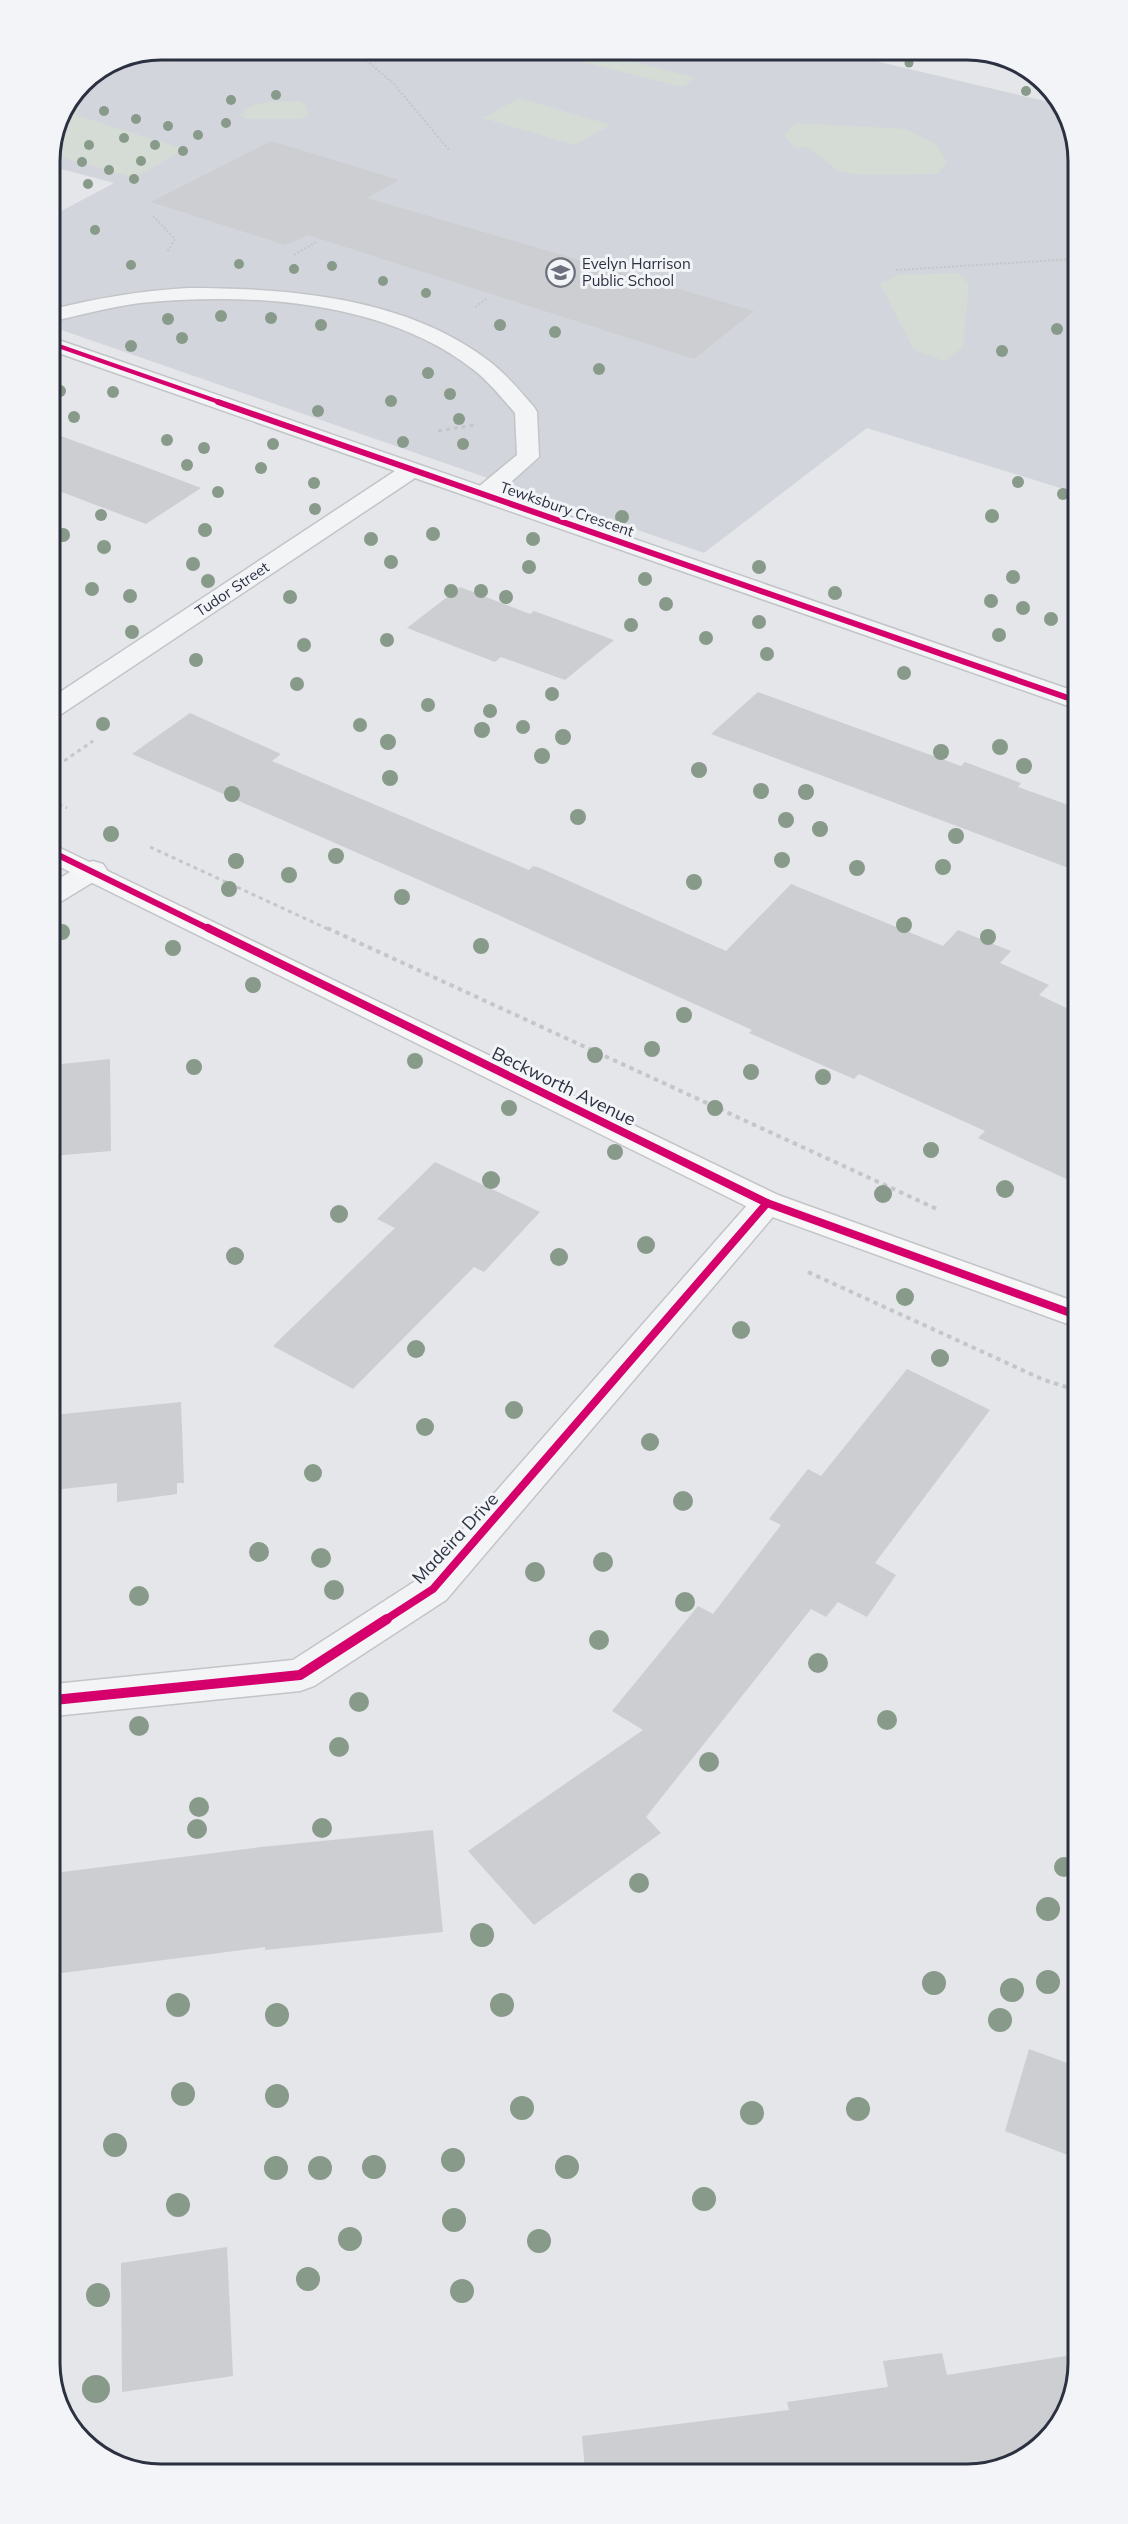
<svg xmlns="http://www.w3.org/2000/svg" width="1128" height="2524" font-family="Mulish,sans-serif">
<rect width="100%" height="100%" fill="#e4e6e9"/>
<!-- built -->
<path fill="#d3d5dc" d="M 161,50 L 829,50 L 1057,104 L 1072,125 L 1073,492 L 867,428 L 704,553 L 50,326 L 50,217 L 114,183 L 50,166 L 50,154 L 82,82 L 119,58 Z"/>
<!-- green -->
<g fill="#d4dcd5">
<path d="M 161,50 L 216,50 L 217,52 C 182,65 165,65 129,56 Z"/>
<path d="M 536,50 L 588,50 L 696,78 L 682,87 Z"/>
<path d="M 520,98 L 611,125 L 574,145 L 483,118 Z"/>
<path d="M 298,101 L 306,105 L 309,113 L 303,119 L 247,119 L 240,115 C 253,99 278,102 298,101 Z"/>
<path d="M 72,105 L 80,107 L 75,115 L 184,149 L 135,178 L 50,154 Z"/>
<path d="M 795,123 L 906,129 L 935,144 L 947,161 L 938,174 L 861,175 L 838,171 L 808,147 L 795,148 L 784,135 Z"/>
<path d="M 959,273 L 969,285 L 963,347 L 944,361 L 914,350 L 880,284 L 899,275 Z"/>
</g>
<!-- building -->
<g fill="#ccced1">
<path d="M 271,141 L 399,180 L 367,198 L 754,311 L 694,359 L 308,235 L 285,245 L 151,202 Z"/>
<path d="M 50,432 L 151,469 L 201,488 L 146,524 L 51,488 Z"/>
<path d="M 460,587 L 530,614 L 534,611 L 614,640 L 565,680 L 501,657 L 495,662 L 407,628 Z"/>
<path d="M 758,692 L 961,766 L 965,762 L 1021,783 L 1018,787 L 1074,807 L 1074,870 L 711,734 Z"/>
<path d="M 190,713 L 281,754 L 272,761 L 529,870 L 533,866 L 540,868 L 726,951 L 791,884 L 943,946 L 958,930 L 1011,951 L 1000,963 L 1049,985 L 1039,995 L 1075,1012 L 1075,1183 L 978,1138 L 985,1131 L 859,1074 L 854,1079 L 749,1033 L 752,1030 L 474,904 L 132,754 Z"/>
<path d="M 110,1059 L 111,1151 L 52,1156 L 52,1065 Z"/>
<path d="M 435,1162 L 540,1212 L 484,1272 L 474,1267 L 353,1389 L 273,1346 L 395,1228 L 377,1219 Z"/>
<path d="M 907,1369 L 990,1410 L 875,1563 L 896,1575 L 867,1617 L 838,1602 L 826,1617 L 811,1609 L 646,1817 L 661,1833 L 534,1925 L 468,1851 L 643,1730 L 612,1711 L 698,1606 L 713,1614 L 781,1525 L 769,1519 L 808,1469 L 821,1476 Z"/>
<path d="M 181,1402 L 184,1483 L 177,1483 L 177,1494 L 117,1502 L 117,1483 L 53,1490 L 53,1415 Z"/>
<path d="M 433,1830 L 443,1932 L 265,1950 L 265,1947 L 54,1974 L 54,1873 L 261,1847 Z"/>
<path d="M 1029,2049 L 1078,2067 L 1078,2159 L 1005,2131 Z"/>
<path d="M 227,2247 L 233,2376 L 122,2392 L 121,2263 Z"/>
<path d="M 942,2353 L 947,2375 L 1078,2354 L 1078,2364 L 1060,2425 L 1003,2468 L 585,2471 L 582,2436 L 789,2410 L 787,2402 L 888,2387 L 883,2361 Z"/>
</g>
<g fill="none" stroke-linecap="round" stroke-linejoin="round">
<defs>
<g id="lane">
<path d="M 188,288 C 289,288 406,297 489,361 C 506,374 520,391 534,407 L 537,412 L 539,457 L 492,499 L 476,499 L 472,494 L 476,489 L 517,455 L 515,413 C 502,398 489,382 474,370 C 384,300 249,292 140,303 C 109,307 80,315 50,322 L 50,310 C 96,298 140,291 188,288 Z"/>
<path d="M 93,861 L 103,864 L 107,870 L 103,876 L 62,901 L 52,904 L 52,883 L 83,864 Z"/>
</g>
<g id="street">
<path d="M 50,337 L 1074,691 L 1074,708 L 415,478 L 60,715 L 51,718 L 51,698 L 395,471 L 50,350 Z"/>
<path d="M 767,1192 L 778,1195 L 783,1203 L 778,1211 L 446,1600 L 314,1686 L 300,1691 L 54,1716 L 54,1684 L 293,1660 L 420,1578 L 756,1195 Z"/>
</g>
<path id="secondary" d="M 52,844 L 778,1195 L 1076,1302 L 1076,1327 L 756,1211 L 52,863 Z"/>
</defs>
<!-- lane casing -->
<use href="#lane" stroke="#c2c4c7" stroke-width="3"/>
<!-- street casing -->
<use href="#street" stroke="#c2c4c7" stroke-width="3"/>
<!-- secondary casing -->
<use href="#secondary" stroke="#c2c4c7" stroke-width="3"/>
<!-- path-far2 -->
<g stroke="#c5c6ca" stroke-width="2" stroke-dasharray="2 2" stroke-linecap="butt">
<path d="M 354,50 L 393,83 L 450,151"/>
<path d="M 153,216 L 175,239 L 167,252"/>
<path d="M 294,255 L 316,242"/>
<path d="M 896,270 L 1073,259"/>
<path d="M 475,307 L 486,299"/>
</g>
<!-- path-far1 -->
<g stroke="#c5c6ca" stroke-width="3" stroke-dasharray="4 4" stroke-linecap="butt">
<path d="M 438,431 L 475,425"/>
<path d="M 51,770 L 93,741"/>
<path d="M 51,801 L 67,808"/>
<path d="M 150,847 L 330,930"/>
</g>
<!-- path -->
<g stroke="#c5c6ca" stroke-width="4" stroke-dasharray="4.5 4.5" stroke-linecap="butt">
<path d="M 327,928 L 939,1210"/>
<path d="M 808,1272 L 1044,1380 L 1076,1390"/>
</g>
<!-- lane -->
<use href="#lane" fill="#f3f4f5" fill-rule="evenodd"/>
<!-- street -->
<use href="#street" fill="#f3f4f5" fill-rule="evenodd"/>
<!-- secondary -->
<use href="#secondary" fill="#f7f7f7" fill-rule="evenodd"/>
<defs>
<path id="cycleway-far3" d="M 50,343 L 222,403"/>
<g id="cycleway-far2">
<path d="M 218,402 L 1074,700"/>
<path d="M 52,852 L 211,930"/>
</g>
<g id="cycleway-far1">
<path d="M 208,928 L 767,1203 L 1076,1315"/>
<path d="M 385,1620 L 433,1589 L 767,1203"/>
</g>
<path id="cycleway" d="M 54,1700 L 300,1675 L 387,1619"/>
</defs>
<!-- cycleway-far3 casing -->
<use href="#cycleway-far3" stroke="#f2f4f7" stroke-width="7"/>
<!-- cycleway-far2 casing -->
<use href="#cycleway-far2" stroke="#f2f4f7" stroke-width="9"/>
<!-- cycleway-far1 casing -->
<use href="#cycleway-far1" stroke="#f2f4f7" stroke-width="11"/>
<!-- cycleway casing -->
<use href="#cycleway" stroke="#f2f4f7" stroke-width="14"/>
<!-- cycleway-far3 -->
<use href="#cycleway-far3" stroke="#d6006c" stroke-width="4.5"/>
<!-- cycleway-far2 -->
<use href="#cycleway-far2" stroke="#d6006c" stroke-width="6"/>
<!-- cycleway-far1 -->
<use href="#cycleway-far1" stroke="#d6006c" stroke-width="8"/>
<!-- cycleway -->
<use href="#cycleway" stroke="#d6006c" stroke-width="10"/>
</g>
<!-- trees -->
<g fill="#889a89">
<circle cx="909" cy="63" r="4.5"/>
<circle cx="1026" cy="91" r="5"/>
<circle cx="276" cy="95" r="5"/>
<circle cx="231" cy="100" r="5"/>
<circle cx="104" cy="111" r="5"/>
<circle cx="136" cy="119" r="5"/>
<circle cx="226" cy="123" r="5"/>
<circle cx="168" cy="126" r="5"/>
<circle cx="198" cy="135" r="5"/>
<circle cx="124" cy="138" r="5"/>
<circle cx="89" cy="145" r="5"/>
<circle cx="155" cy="145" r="5"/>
<circle cx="183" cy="151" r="5"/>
<circle cx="141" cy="161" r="5"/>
<circle cx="82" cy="162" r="5"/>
<circle cx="109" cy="170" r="5"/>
<circle cx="134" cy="179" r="5"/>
<circle cx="88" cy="184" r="5"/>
<circle cx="95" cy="230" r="5"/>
<circle cx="239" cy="264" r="5"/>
<circle cx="131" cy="265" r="5"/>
<circle cx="332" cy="266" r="5"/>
<circle cx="294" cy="269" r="5"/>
<circle cx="383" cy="281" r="5"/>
<circle cx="426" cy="293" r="5"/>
<circle cx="221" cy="316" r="6"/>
<circle cx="271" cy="318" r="6"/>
<circle cx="168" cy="319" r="6"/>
<circle cx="321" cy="325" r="6"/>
<circle cx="500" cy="325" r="6"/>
<circle cx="1057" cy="329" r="6"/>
<circle cx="555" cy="332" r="6"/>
<circle cx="182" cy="338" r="6"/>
<circle cx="131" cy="346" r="6"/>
<circle cx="1002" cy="351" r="6"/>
<circle cx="599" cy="369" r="6"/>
<circle cx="428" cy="373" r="6"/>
<circle cx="60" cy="391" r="6"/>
<circle cx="113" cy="392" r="6"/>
<circle cx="450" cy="394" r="6"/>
<circle cx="391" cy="401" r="6"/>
<circle cx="318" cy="411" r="6"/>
<circle cx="74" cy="417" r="6"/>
<circle cx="459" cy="419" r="6"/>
<circle cx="167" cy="440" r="6"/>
<circle cx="403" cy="442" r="6"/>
<circle cx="273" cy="444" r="6"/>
<circle cx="463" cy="444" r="6"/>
<circle cx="204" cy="448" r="6"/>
<circle cx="187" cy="465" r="6"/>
<circle cx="261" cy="468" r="6"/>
<circle cx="1018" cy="482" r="6"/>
<circle cx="314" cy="483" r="6"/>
<circle cx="218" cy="492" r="6"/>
<circle cx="1063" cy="494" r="6"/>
<circle cx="315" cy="509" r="6"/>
<circle cx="101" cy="515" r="6"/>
<circle cx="992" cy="516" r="7"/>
<circle cx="622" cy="517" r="7"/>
<circle cx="205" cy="530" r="7"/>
<circle cx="433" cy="534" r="7"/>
<circle cx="63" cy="535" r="7"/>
<circle cx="371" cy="539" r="7"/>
<circle cx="533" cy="539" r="7"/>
<circle cx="104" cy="547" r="7"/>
<circle cx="391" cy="562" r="7"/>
<circle cx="193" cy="564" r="7"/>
<circle cx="529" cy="567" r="7"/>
<circle cx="759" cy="567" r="7"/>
<circle cx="1013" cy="577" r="7"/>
<circle cx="645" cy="579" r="7"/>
<circle cx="208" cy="581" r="7"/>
<circle cx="92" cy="589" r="7"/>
<circle cx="451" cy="591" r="7"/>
<circle cx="481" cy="591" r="7"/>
<circle cx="835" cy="593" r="7"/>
<circle cx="130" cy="596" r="7"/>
<circle cx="290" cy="597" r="7"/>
<circle cx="506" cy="597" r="7"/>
<circle cx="991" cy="601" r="7"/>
<circle cx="666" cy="604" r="7"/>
<circle cx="1023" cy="608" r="7"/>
<circle cx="1051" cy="619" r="7"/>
<circle cx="759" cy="622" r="7"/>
<circle cx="631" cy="625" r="7"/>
<circle cx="132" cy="632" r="7"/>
<circle cx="999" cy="635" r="7"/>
<circle cx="706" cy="638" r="7"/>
<circle cx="387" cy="640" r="7"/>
<circle cx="304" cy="645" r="7"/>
<circle cx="767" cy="654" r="7"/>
<circle cx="196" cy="660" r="7"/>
<circle cx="904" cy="673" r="7"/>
<circle cx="297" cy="684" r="7"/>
<circle cx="552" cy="694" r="7"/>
<circle cx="428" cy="705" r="7"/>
<circle cx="490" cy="711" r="7"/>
<circle cx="103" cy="724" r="7"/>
<circle cx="360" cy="725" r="7"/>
<circle cx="523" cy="727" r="7"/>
<circle cx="482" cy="730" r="8"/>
<circle cx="563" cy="737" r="8"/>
<circle cx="388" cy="742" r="8"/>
<circle cx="1000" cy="747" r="8"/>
<circle cx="941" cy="752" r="8"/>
<circle cx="542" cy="756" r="8"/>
<circle cx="1024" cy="766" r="8"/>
<circle cx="699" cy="770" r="8"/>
<circle cx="390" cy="778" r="8"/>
<circle cx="761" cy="791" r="8"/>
<circle cx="806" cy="792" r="8"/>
<circle cx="232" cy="794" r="8"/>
<circle cx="578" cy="817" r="8"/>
<circle cx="786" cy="820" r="8"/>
<circle cx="820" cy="829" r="8"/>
<circle cx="111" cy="834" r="8"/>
<circle cx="956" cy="836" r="8"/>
<circle cx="336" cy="856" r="8"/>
<circle cx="782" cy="860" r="8"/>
<circle cx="236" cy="861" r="8"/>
<circle cx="943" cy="867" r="8"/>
<circle cx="857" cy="868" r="8"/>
<circle cx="289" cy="875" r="8"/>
<circle cx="694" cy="882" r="8"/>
<circle cx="229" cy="889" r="8"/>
<circle cx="402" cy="897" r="8"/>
<circle cx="904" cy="925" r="8"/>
<circle cx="62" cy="932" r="8"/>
<circle cx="988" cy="937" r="8"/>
<circle cx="481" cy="946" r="8"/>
<circle cx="173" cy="948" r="8"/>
<circle cx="253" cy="985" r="8"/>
<circle cx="684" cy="1015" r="8"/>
<circle cx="652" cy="1049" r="8"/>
<circle cx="595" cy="1055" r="8"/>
<circle cx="415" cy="1061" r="8"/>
<circle cx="194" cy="1067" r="8"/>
<circle cx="751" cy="1072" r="8"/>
<circle cx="823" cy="1077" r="8"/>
<circle cx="509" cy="1108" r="8"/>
<circle cx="715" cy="1108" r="8"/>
<circle cx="931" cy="1150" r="8"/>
<circle cx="615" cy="1152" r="8"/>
<circle cx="491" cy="1180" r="9"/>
<circle cx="1005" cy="1189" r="9"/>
<circle cx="883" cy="1194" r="9"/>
<circle cx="339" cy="1214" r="9"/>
<circle cx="646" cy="1245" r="9"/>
<circle cx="235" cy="1256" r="9"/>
<circle cx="559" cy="1257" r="9"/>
<circle cx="905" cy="1297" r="9"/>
<circle cx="741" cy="1330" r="9"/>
<circle cx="416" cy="1349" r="9"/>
<circle cx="940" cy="1358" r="9"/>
<circle cx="514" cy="1410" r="9"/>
<circle cx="425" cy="1427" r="9"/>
<circle cx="650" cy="1442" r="9"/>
<circle cx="313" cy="1473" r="9"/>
<circle cx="683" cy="1501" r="10"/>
<circle cx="259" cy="1552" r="10"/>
<circle cx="321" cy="1558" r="10"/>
<circle cx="603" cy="1562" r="10"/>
<circle cx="535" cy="1572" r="10"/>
<circle cx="334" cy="1590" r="10"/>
<circle cx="139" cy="1596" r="10"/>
<circle cx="685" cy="1602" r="10"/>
<circle cx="599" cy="1640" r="10"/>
<circle cx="818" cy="1663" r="10"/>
<circle cx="359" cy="1702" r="10"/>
<circle cx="887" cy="1720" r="10"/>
<circle cx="139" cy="1726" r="10"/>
<circle cx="339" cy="1747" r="10"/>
<circle cx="709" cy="1762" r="10"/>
<circle cx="199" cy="1807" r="10"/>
<circle cx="322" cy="1828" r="10"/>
<circle cx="197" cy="1829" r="10"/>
<circle cx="1064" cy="1867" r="10"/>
<circle cx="639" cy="1883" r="10"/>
<circle cx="1048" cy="1909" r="12"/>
<circle cx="482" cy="1935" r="12"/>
<circle cx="1048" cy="1982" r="12"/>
<circle cx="934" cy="1983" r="12"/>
<circle cx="1012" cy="1990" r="12"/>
<circle cx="178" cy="2005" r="12"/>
<circle cx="502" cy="2005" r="12"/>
<circle cx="277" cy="2015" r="12"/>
<circle cx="1000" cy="2020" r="12"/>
<circle cx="183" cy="2094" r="12"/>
<circle cx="277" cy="2096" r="12"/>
<circle cx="522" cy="2108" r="12"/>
<circle cx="858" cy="2109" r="12"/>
<circle cx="752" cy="2113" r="12"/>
<circle cx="115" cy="2145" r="12"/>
<circle cx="453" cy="2160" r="12"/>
<circle cx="374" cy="2167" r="12"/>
<circle cx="567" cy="2167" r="12"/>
<circle cx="276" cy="2168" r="12"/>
<circle cx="320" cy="2168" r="12"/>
<circle cx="704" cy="2199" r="12"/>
<circle cx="178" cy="2205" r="12"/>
<circle cx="454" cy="2220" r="12"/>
<circle cx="350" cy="2239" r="12"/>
<circle cx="539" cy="2241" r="12"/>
<circle cx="308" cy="2279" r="12"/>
<circle cx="462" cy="2291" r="12"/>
<circle cx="98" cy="2295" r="12"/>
<circle cx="96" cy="2389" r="14"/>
</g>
<!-- icons -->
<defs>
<symbol id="school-ring" viewBox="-11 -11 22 22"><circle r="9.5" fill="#f2f4f7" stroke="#6c707c" stroke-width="1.5"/><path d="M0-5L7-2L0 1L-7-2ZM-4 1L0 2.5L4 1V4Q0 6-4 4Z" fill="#6c707c"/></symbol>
</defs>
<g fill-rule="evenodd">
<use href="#school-ring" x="544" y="256" width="33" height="33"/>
</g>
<g text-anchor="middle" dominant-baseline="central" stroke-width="6" stroke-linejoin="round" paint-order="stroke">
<!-- far-poi labels -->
<g font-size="15" fill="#2c3141" stroke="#f2f4f7" text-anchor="start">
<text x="582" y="263">Evelyn Harrison<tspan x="582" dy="17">Public School</tspan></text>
</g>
<!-- far-street labels -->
<g font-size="15" fill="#2c3141" stroke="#f2f4f7">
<text transform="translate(567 509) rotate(19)">Tewksbury Crescent</text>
<text transform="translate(232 589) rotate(-34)">Tudor Street</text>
</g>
<!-- street labels -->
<g font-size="18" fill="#2c3141" stroke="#f2f4f7">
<text transform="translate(564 1086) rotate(26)">Beckworth Avenue</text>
<text transform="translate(455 1538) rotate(-47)">Madeira Drive</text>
</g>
</g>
<!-- crop -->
<path d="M0 0H1128V2524H0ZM161 60H967A101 101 0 0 1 1068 161V2363A101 101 0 0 1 967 2464H161A101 101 0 0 1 60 2363V161A101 101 0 0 1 161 60Z" fill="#f2f4f7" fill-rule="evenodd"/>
<path fill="none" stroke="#2c3141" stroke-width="3" d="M161 60H967A101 101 0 0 1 1068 161V2363A101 101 0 0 1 967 2464H161A101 101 0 0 1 60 2363V161A101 101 0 0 1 161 60Z"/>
</svg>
